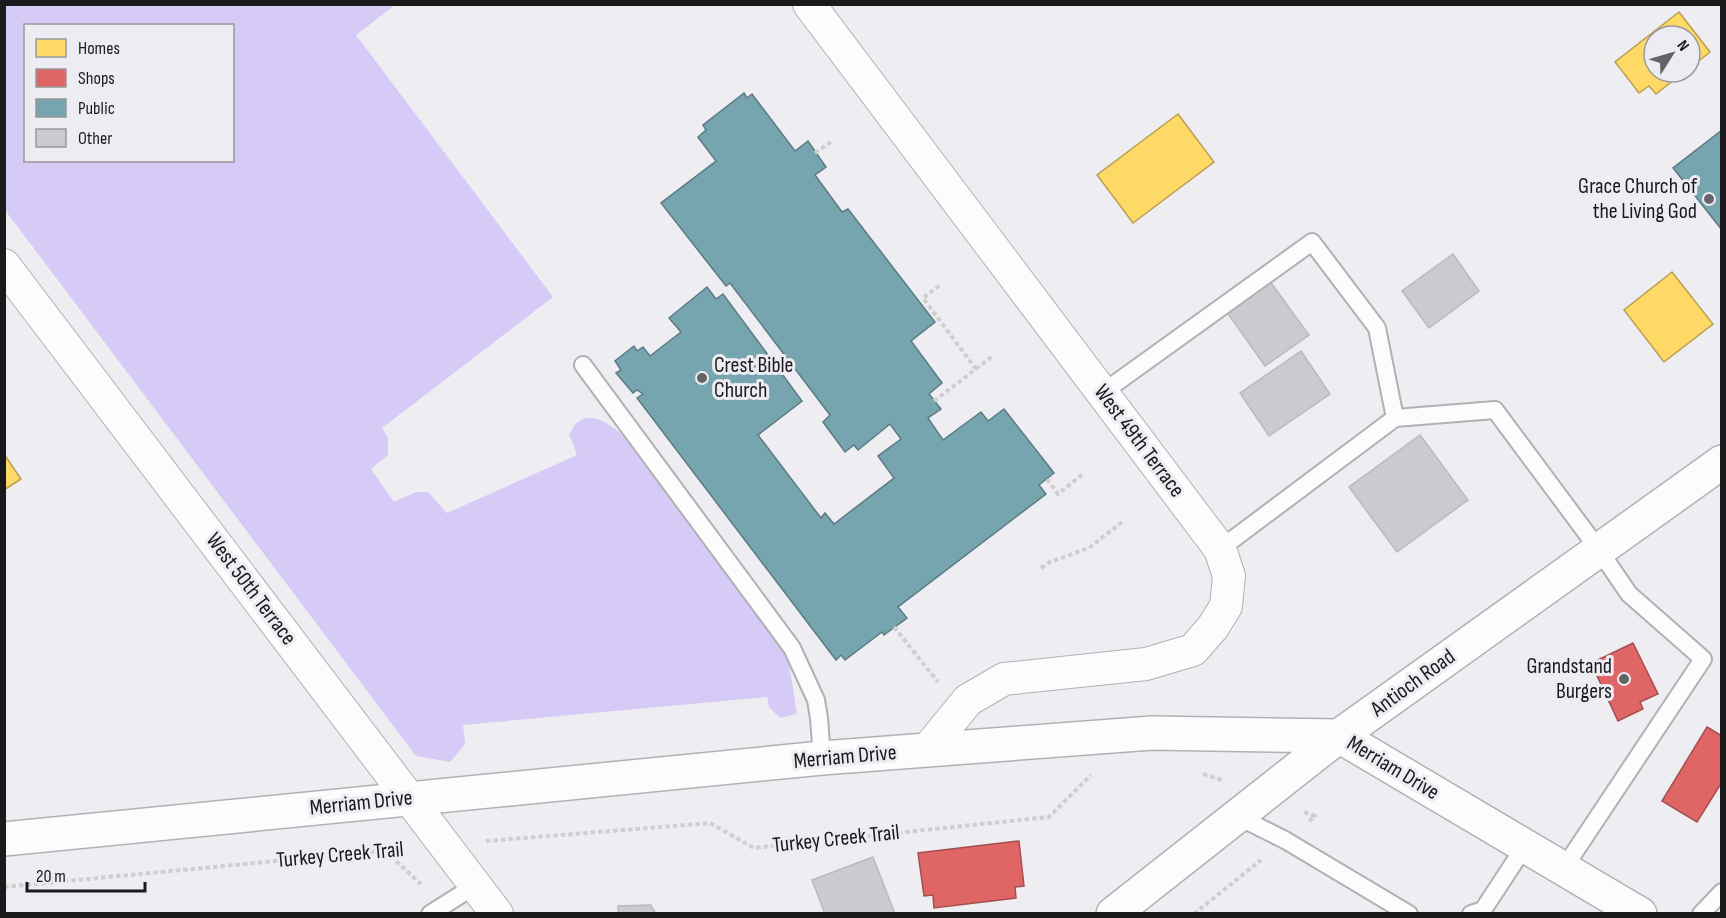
<svg xmlns="http://www.w3.org/2000/svg" width="1726" height="918" font-family="'Sofia Sans Condensed',sans-serif">
<rect width="100%" height="100%" fill="#eeedf2"/>
<!-- green -->
<path fill="#d5cbf6" fill-rule="evenodd" d="M 5,5 L 395,5 L 356,35 L 553,297 L 382,428 L 388,438 L 388,455 L 371,469 L 394,502 L 416,492 L 428,492 L 447,513 L 577,455 L 569,434 C 572,431 574,424 578,422 C 592,410 611,426 622,434 L 788,657 L 797,714 L 780,718 L 769,707 L 767,697 L 463,725 L 465,744 L 450,762 L 416,756 L 5,210 ZM 26,26 L 232,26 L 232,160 L 26,160 Z"/>
<!-- homes -->
<g fill="#ffd966" stroke="#baa050" stroke-width="1.5">
<path d="M 1679,12 L 1710,52 L 1690,68 L 1690,36 L 1654,36 L 1654,72 L 1684,72 L 1656,94 L 1649,86 L 1639,93 L 1615,62 Z"/>
<path d="M 1178,114 L 1214,162 L 1133,223 L 1097,175 Z"/>
<path d="M 1672,272 L 1713,324 L 1664,362 L 1624,310 Z"/>
<path d="M 4,454 L 21,479 L 4,490 Z"/>
</g>
<!-- shops -->
<g fill="#e06666" stroke="#a54f50" stroke-width="1.5">
<path d="M 1633,643 L 1658,694 L 1640,702 L 1643,709 L 1618,721 L 1591,663 Z"/>
<path d="M 1707,727 L 1722,736 L 1722,782 L 1697,822 L 1662,801 Z"/>
<path d="M 1019,841 L 1024,886 L 1015,887 L 1016,898 L 934,908 L 933,895 L 924,896 L 918,853 Z"/>
</g>
<!-- public -->
<g fill="#76a5af" stroke="#5a7b83" stroke-width="1.5">
<path d="M 744,93 L 747,98 L 752,94 L 795,151 L 808,141 L 826,167 L 815,175 L 842,212 L 848,209 L 935,322 L 911,341 L 942,383 L 929,394 L 941,409 L 928,418 L 943,440 L 981,412 L 988,421 L 1004,409 L 1054,473 L 1039,485 L 1046,494 L 898,607 L 907,618 L 884,635 L 882,632 L 845,660 L 841,655 L 836,660 L 637,398 L 643,394 L 637,390 L 633,393 L 616,373 L 621,370 L 615,361 L 634,346 L 637,351 L 643,347 L 650,356 L 681,332 L 669,318 L 707,287 L 716,299 L 723,294 L 802,401 L 758,435 L 821,518 L 825,513 L 834,524 L 894,478 L 878,456 L 901,439 L 890,424 L 858,450 L 854,445 L 845,452 L 823,422 L 830,415 L 730,283 L 726,286 L 661,203 L 716,161 L 698,137 L 706,130 L 703,125 Z"/>
<path d="M 1722,130 L 1722,230 L 1673,168 Z"/>
</g>
<!-- building -->
<g fill="#cbcace" stroke="#bab9bd" stroke-width="1.5">
<path d="M 1453,254 L 1479,291 L 1429,328 L 1402,291 Z"/>
<path d="M 1269,280 L 1309,335 L 1265,366 L 1226,311 Z"/>
<path d="M 1301,351 L 1330,394 L 1269,436 L 1240,393 Z"/>
<path d="M 1420,435 L 1468,500 L 1397,552 L 1349,487 Z"/>
<path d="M 873,857 L 895,914 L 825,914 L 812,880 Z"/>
<path d="M 651,905 L 656,914 L 618,914 L 618,906 Z"/>
</g>
<g fill="none" stroke-linecap="round" stroke-linejoin="round">
<defs>
<g id="lane">
<path d="M 583,365 L 792,648 L 816,700 L 819,718 L 822,758"/>
<path d="M 1102,393 L 1312,242 L 1377,328 L 1395,418"/>
<path d="M 1220,549 L 1395,418 L 1495,410 L 1599,550 L 1629,594 L 1703,659 L 1564,868"/>
<path d="M 1237,816 L 1285,840 L 1409,914"/>
<path d="M 430,914 L 476,885"/>
<path d="M 1471,914 L 1483,910 L 1525,846"/>
<path d="M 1701,914 L 1722,892"/>
</g>
<g id="street">
<path d="M 809,4 L 1220,549 L 1229,576 L 1226,606 L 1213,627 L 1193,650 L 1146,664 L 1004,679 L 968,700 L 927,750"/>
<path d="M 4,265 L 497,914"/>
</g>
<g id="secondary">
<path d="M 4,839 L 822,758 L 1152,733 L 1339,736 L 1640,914"/>
<path d="M 1113,914 L 1339,736 L 1722,462"/>
</g>
</defs>
<!-- lane casing -->
<use href="#lane" stroke="#b1b0b4" stroke-width="20"/>
<!-- street casing -->
<use href="#street" stroke="#b1b0b4" stroke-width="34"/>
<!-- secondary casing -->
<use href="#secondary" stroke="#b1b0b4" stroke-width="36"/>
<!-- path -->
<g stroke="#cfcfd0" stroke-width="4" stroke-dasharray="4.5 3" stroke-linecap="butt">
<path d="M 815,153 L 831,142"/>
<path d="M 976,369 L 994,355"/>
<path d="M 934,401 L 976,369 L 923,298 L 940,285"/>
<path d="M 1047,479 L 1058,494 L 1084,473"/>
<path d="M 1041,568 L 1050,562 L 1089,548 L 1122,522"/>
<path d="M 894,627 L 938,682"/>
<path d="M 1203,774 L 1222,780"/>
<path d="M 1304,812 L 1315,816 L 1309,821"/>
<path d="M 486,841 L 710,823 L 754,848 L 1049,817 L 1091,775"/>
<path d="M 385,851 L 421,884"/>
<path d="M 4,887 L 401,849"/>
<path d="M 1194,914 L 1261,860"/>
</g>
<!-- lane -->
<use href="#lane" stroke="#fcfcfd" stroke-width="16"/>
<!-- street -->
<use href="#street" stroke="#fcfcfd" stroke-width="32"/>
<!-- secondary -->
<use href="#secondary" stroke="#fcfcfd" stroke-width="33"/>
</g>
<!-- markers -->
<g fill="#646467" stroke="#edecf3" stroke-width="2">
<circle cx="1709" cy="199" r="6"/>
<circle cx="702" cy="378" r="6"/>
<circle cx="1624" cy="679" r="6"/>
</g>
<g text-anchor="middle" dominant-baseline="central" stroke-width="6" stroke-linejoin="round" paint-order="stroke">
<!-- poi labels -->
<g font-size="22" fill="#1a1a1c" stroke="#edecf3" text-anchor="end">
<text x="1697" y="186">Grace Church of<tspan x="1697" dy="25">the Living God</tspan></text>
<text x="714" y="365" text-anchor="start">Crest Bible<tspan x="714" dy="25">Church</tspan></text>
<text x="1612" y="666">Grandstand<tspan x="1612" dy="25">Burgers</tspan></text>
</g>
<!-- street labels -->
<g font-size="22" fill="#1a1a1c" stroke="#edecf3">
<text transform="translate(1139 441) rotate(53)">West 49th Terrace</text>
<text transform="translate(251 589) rotate(53)">West 50th Terrace</text>
<text transform="translate(1413 683) rotate(-36)">Antioch Road</text>
<text transform="translate(845 757) rotate(-5)">Merriam Drive</text>
<text transform="translate(1393 768) rotate(31)">Merriam Drive</text>
<text transform="translate(361 803) rotate(-6)">Merriam Drive</text>
<text transform="translate(836 839) rotate(-6)">Turkey Creek Trail</text>
<text transform="translate(340 855) rotate(-5)">Turkey Creek Trail</text>
</g>
</g>
<!-- border -->
<rect width="1726" height="918" fill="none" stroke="#1a1a1c" stroke-width="12"/>
<!-- legend -->
<rect x="24" y="24" width="210" height="138" fill="#edecf3" stroke="#99989d" stroke-width="1.5"/>
<rect x="36" y="39" width="30" height="18" fill="#ffd966" stroke="#99989d" stroke-width="1.5"/>
<text x="78" y="54" font-size="18" fill="#1a1a1c">Homes</text>
<rect x="36" y="69" width="30" height="18" fill="#e06666" stroke="#99989d" stroke-width="1.5"/>
<text x="78" y="84" font-size="18" fill="#1a1a1c">Shops</text>
<rect x="36" y="99" width="30" height="18" fill="#76a5af" stroke="#99989d" stroke-width="1.5"/>
<text x="78" y="114" font-size="18" fill="#1a1a1c">Public</text>
<rect x="36" y="129" width="30" height="18" fill="#cbcace" stroke="#99989d" stroke-width="1.5"/>
<text x="78" y="144" font-size="18" fill="#1a1a1c">Other</text>
<!-- north arrow -->
<g transform="translate(1672 54) rotate(53)"><circle r="28" fill="#edecf3" stroke="#99989d" stroke-width="1.5"/>
<path d="M0-4.5L10 22L0 15L-10 22Z" fill="#646467"/>
<text y="-9" font-size="16" font-weight="bold" text-anchor="middle" fill="#1a1a1c">N</text>
</g>
<!-- scale -->
<path d="M27 882v9h118v-9" fill="none" stroke="#1a1a1c" stroke-width="3"/>
<text x="36" y="882" font-size="18" fill="#1a1a1c" stroke="#edecf3" stroke-width="4.5" paint-order="stroke">20 m</text>
</svg>
